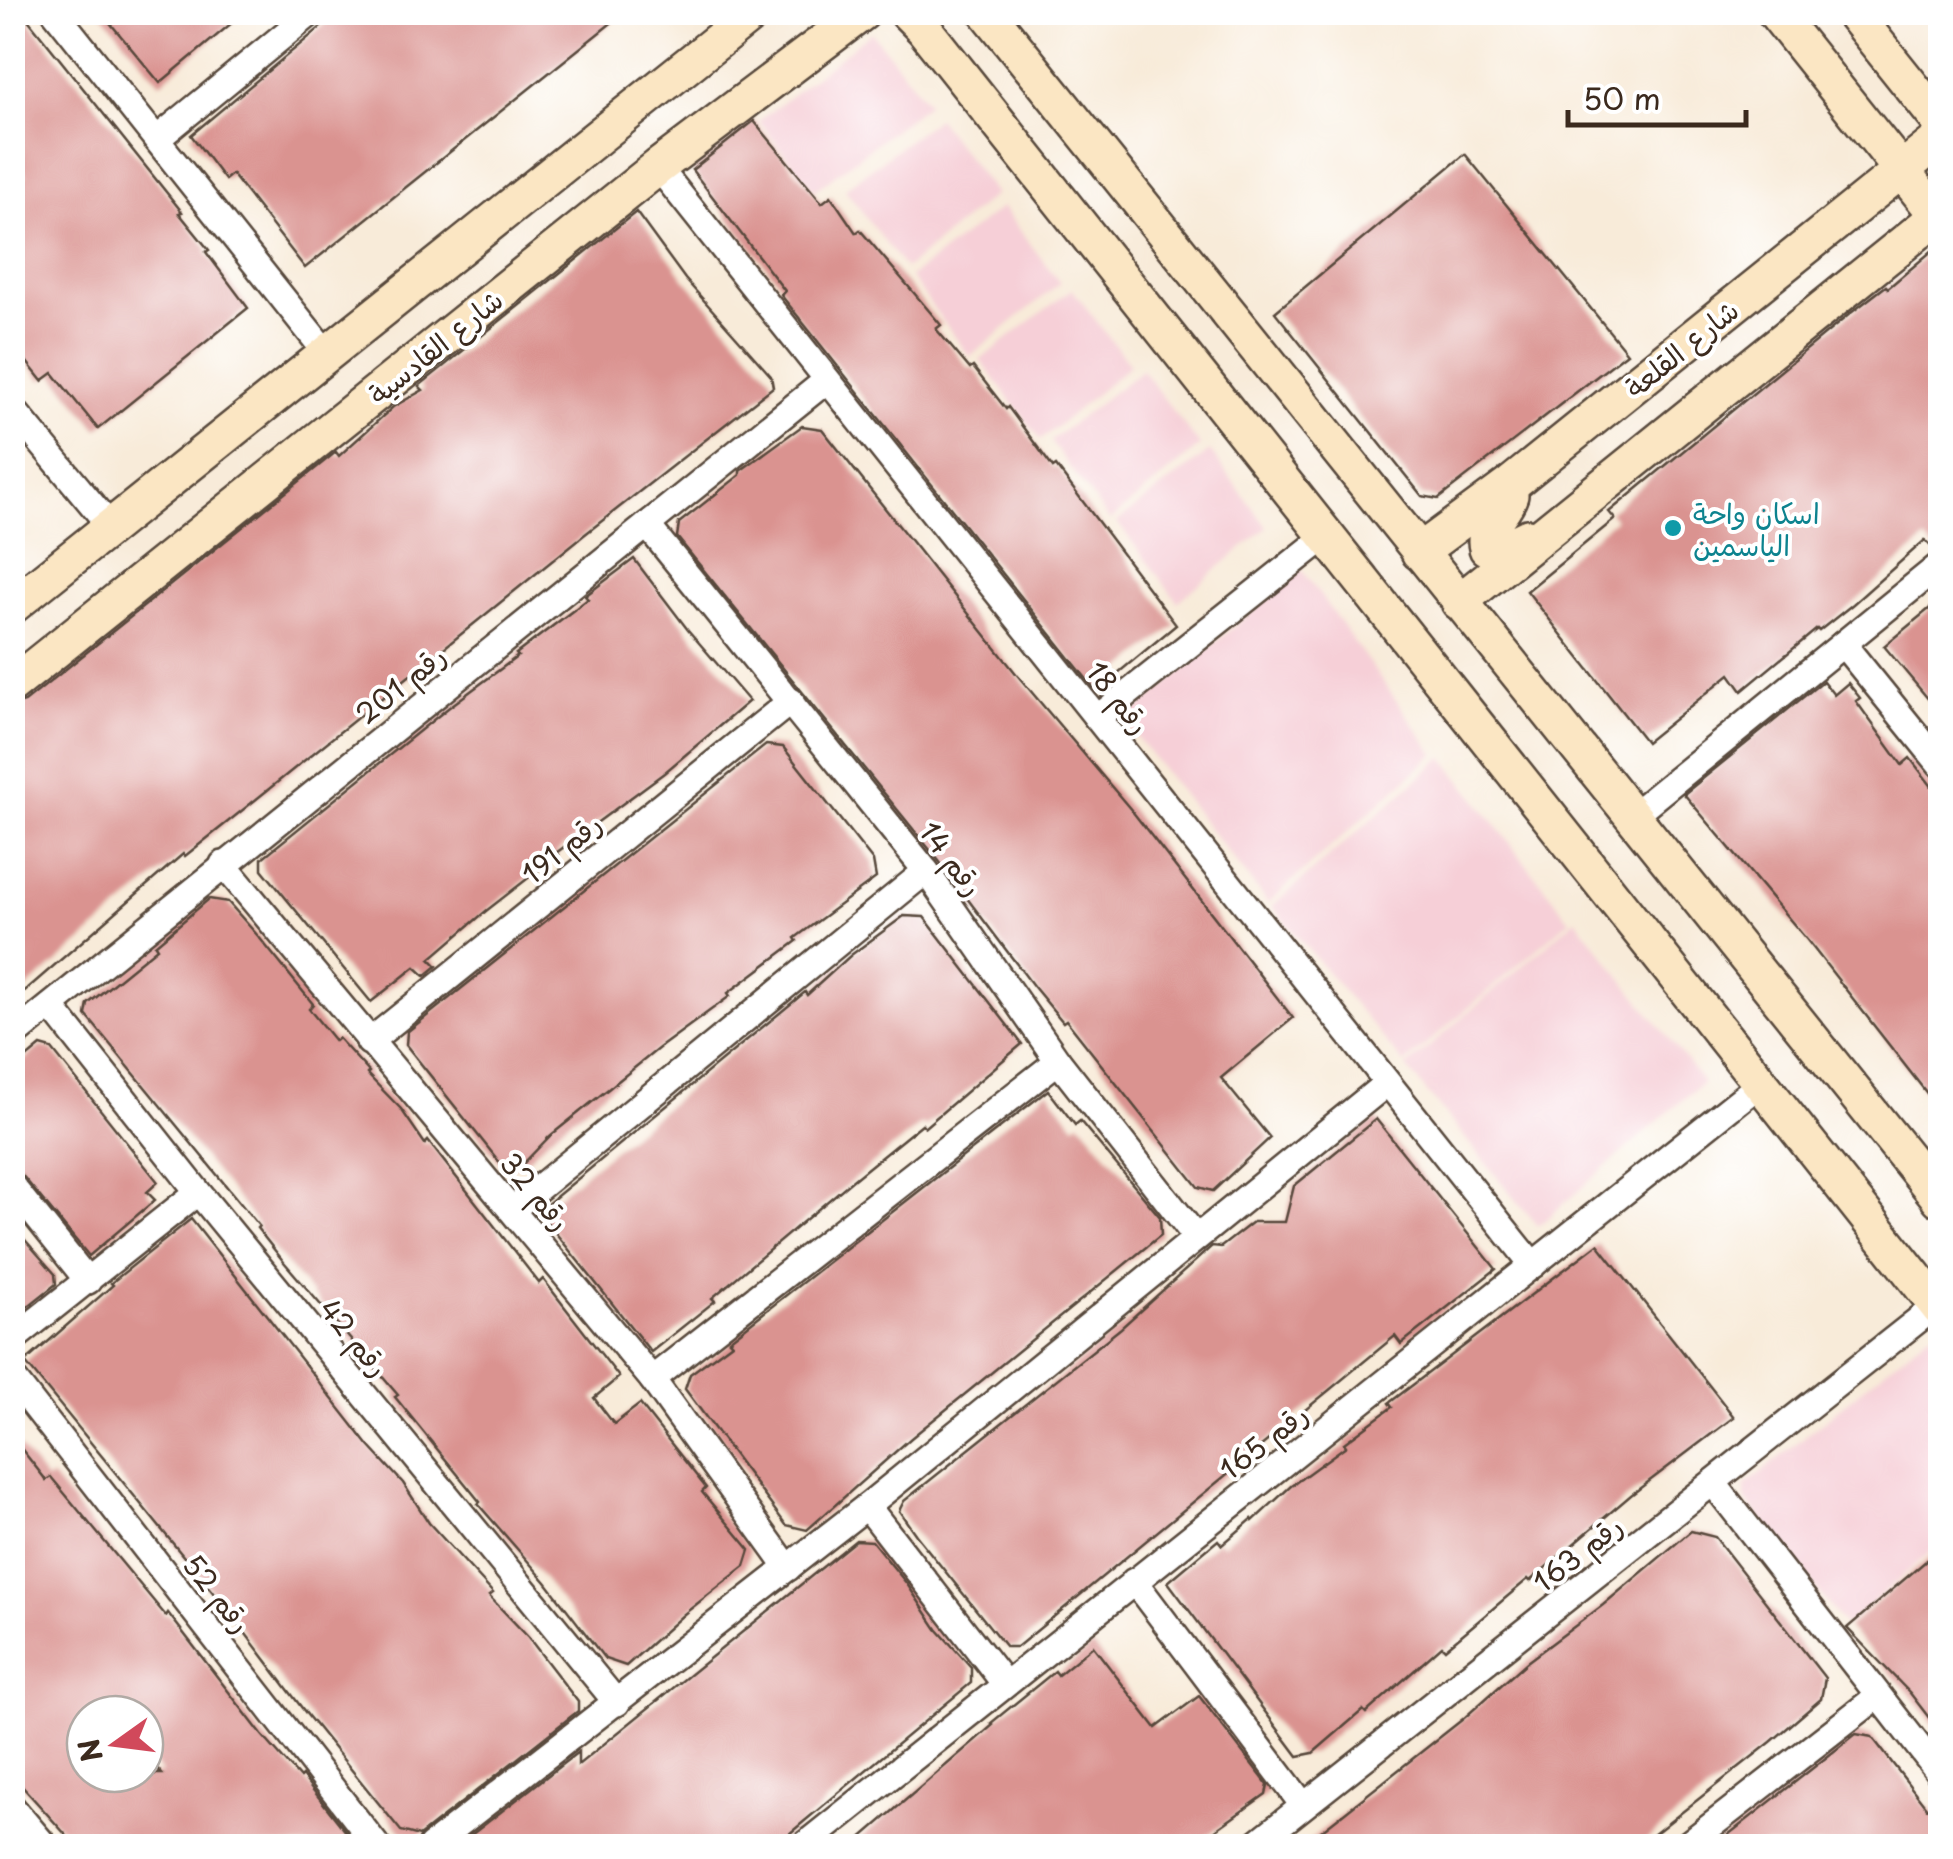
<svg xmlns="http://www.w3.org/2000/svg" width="1953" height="1859" font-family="'Playpen Sans','Playpen Sans Arabic',sans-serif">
<rect width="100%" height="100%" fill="#fff"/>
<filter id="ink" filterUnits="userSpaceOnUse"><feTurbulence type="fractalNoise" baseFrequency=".01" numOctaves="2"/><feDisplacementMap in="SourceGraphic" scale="20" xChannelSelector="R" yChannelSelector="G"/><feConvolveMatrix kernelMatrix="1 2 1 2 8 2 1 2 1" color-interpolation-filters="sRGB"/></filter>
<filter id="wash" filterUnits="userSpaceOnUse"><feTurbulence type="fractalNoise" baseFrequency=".0048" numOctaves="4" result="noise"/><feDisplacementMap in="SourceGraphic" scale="40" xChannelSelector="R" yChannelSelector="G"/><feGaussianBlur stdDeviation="2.25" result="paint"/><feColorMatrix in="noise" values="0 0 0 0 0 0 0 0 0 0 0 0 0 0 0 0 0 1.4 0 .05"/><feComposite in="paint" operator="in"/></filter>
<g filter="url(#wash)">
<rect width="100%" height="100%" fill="#f8ebd9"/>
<!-- built -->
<g fill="#f6cfd7">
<path d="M 871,32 L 928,103 L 814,191 L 759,121 Z"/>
<path d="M 937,118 L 995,194 L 905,269 L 845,189 Z"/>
<path d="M 1002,207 L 1060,283 L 970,357 L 910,277 Z"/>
<path d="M 1072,289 L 1130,365 L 1041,440 L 980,360 Z"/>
<path d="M 1142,370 L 1200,446 L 1110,521 L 1050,441 Z"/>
<path d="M 1210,451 L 1267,527 L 1178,602 L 1117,522 Z"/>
<path d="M 1301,569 L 1435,754 L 1268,903 L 1124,721 Z"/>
<path d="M 1443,757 L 1570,920 L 1404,1064 L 1272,906 Z"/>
<path d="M 1576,919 L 1703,1082 L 1538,1226 L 1406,1067 Z"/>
<path d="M 1931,1332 L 1940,1344 L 1940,1544 L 1845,1626 L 1745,1499 L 1745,1486 Z"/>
</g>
<g id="blocks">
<!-- building -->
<g fill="#da9390" fill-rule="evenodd">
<path d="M 12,12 L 22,12 L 182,212 L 179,213 L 209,250 L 206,252 L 248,308 L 98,429 L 53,373 L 42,381 L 12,343 L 12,185 L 26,175 L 12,160 Z"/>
<path d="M 101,12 L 245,12 L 160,83 Z"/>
<path d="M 339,12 L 625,12 L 305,268 L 232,174 L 225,180 L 191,135 Z"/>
<path d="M 754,121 L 822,203 L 831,196 L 856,233 L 860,230 L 914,293 L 941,325 L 936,329 L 970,369 L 973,367 L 1006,409 L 1008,407 L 1053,468 L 1056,466 L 1176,625 L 1100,688 L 1093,687 L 781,295 L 785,291 L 692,170 Z"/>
<path d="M 1465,154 L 1627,353 L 1438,499 L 1422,496 L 1275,312 Z"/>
<path d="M 636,212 L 685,279 L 771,376 L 773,387 L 584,535 L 254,801 L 185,856 L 183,854 L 12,1002 L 12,706 L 25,702 L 336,452 L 339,456 L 393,407 L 423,390 L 419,386 Z"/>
<path d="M 1940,244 L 1940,549 L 1934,550 L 1925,540 L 1853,604 L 1819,631 L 1817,629 L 1742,691 L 1730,674 L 1646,742 L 1527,591 L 1615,519 L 1609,512 L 1851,313 L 1886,286 L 1888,288 Z"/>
<path d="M 802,426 L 822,429 L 1018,676 L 1132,811 L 1293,1018 L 1221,1078 L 1270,1138 L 1213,1191 L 1198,1187 L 1066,1020 L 1063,1022 L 1034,987 L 939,861 L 677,537 L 679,523 L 740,475 L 740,471 Z"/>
<path d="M 634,559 L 688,630 L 749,701 L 664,773 L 556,853 L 558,855 L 486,911 L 430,959 L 437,966 L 425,976 L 415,967 L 371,1002 L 262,869 L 262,858 L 448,708 L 518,656 L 516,654 L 588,599 L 585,596 Z"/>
<path d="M 1940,600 L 1940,713 L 1884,646 Z"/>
<path d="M 1823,681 L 1834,695 L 1848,683 L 1860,698 L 1856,701 L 1902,765 L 1910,758 L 1940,797 L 1940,1110 L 1807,940 L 1684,794 Z"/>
<path d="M 766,745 L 783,747 L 873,861 L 876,878 L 795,938 L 797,941 L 728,993 L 730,996 L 659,1048 L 550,1136 L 521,1166 L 501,1164 L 406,1045 L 407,1032 Z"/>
<path d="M 209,899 L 228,902 L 258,936 L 313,1004 L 309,1009 L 335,1041 L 338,1038 L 369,1072 L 367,1074 L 401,1109 L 425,1144 L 428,1141 L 539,1283 L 543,1279 L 619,1377 L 594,1398 L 614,1424 L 640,1404 L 706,1488 L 702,1492 L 750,1550 L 745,1566 L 684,1614 L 626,1666 L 605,1659 L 546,1582 L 478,1504 L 480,1502 L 395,1397 L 398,1395 L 284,1262 L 257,1228 L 259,1226 L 86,1015 L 88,1004 L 157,948 L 155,945 Z"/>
<path d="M 904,916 L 924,917 L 1022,1044 L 925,1127 L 922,1124 L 854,1179 L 712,1298 L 715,1301 L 651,1352 L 542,1216 L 546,1205 L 781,1012 L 805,992 L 807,995 L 851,955 Z"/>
<path d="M 41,1046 L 52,1049 L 158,1182 L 147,1192 L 155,1200 L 89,1256 L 12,1163 L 12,1070 Z"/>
<path d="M 1048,1090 L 1075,1125 L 1080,1121 L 1160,1217 L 1161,1235 L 911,1438 L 807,1530 L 786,1525 L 685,1389 L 690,1374 L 732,1343 L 729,1340 Z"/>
<path d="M 1376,1119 L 1496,1269 L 1401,1344 L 1395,1336 L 1017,1647 L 1006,1647 L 916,1535 L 899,1511 L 904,1501 L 1121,1328 L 1212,1246 L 1221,1247 L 1253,1222 L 1285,1222 L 1294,1186 Z"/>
<path d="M 191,1219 L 369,1446 L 403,1483 L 429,1523 L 493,1593 L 489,1596 L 528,1637 L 578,1702 L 578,1711 L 419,1836 L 401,1831 L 308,1716 L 237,1622 L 25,1362 L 113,1285 L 111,1283 Z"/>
<path d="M 12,1225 L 55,1274 L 56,1284 L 12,1319 Z"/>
<path d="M 1598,1244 L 1734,1417 L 1631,1495 L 1530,1581 L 1528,1579 L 1445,1649 L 1442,1646 L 1366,1713 L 1363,1710 L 1313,1753 L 1298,1756 L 1168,1582 L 1218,1540 L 1222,1545 L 1252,1519 L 1253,1521 L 1291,1486 L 1346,1446 L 1344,1443 L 1392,1407 L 1389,1403 Z"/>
<path d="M 12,1437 L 46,1480 L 51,1477 L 166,1616 L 168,1613 L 262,1735 L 300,1778 L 302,1776 L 357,1846 L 76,1846 L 12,1775 ZM 85,1714 L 145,1714 L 145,1754 L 162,1774 L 85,1774 Z"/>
<path d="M 1691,1531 L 1715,1537 L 1825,1678 L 1821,1699 L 1771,1742 L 1639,1846 L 1302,1846 L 1463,1719 L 1527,1662 L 1603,1605 Z"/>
<path d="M 856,1540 L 872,1541 L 907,1584 L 937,1629 L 971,1667 L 971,1683 L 783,1839 L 773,1846 L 457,1846 L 578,1752 L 578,1765 Z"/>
<path d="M 1940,1549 L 1940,1732 L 1910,1693 L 1847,1628 Z"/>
<path d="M 1093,1646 L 1156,1728 L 1199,1696 L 1268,1785 L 1266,1794 L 1193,1846 L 852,1846 L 993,1725 L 991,1723 L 1055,1671 L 1058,1675 Z"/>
<path d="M 1856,1734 L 1872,1737 L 1927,1808 L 1929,1807 L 1940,1821 L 1940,1846 L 1714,1846 Z"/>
</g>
</g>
</g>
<g filter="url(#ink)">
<use href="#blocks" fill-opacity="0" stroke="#57473a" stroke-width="2.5"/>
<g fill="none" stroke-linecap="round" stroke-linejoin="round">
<defs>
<g id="street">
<path d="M 55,12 L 328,355"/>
<path d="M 157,139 L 312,12"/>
<path d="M 658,167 L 1533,1265"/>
<path d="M 12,408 L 110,526"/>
<path d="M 647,525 L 926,871 L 1058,1061 L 1196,1237"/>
<path d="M 1843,644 L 1940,764"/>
<path d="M 1097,718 L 1325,537"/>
<path d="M 1633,815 L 1940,565"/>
<path d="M 223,864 L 652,1379 L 788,1568"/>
<path d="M 51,1006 L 198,1192 L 617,1703"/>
<path d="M 12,1037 L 827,380"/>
<path d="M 369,1042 L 791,701"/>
<path d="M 12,1186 L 88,1281"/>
<path d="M 513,1209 L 926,871"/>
<path d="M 12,1340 L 198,1192"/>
<path d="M 12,1377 L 377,1846"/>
<path d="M 652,1379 L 1058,1061"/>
<path d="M 1714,1484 L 1940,1774"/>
<path d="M 867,1506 L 1005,1684"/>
<path d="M 1134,1581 L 1303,1805"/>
<path d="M 12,1807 L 45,1846"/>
<path d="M 431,1846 L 867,1506 L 1387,1083"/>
<path d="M 803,1846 L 1761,1083"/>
<path d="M 1253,1846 L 1937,1305"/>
<path d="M 1685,1846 L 1878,1696"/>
</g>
<g id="secondary">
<path d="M 907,12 L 924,29 L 1940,1309"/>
<path d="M 987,12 L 1940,1199"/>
<path d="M 1775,12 L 1938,216"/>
<path d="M 1852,12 L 1940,122"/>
<path d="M 1510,495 C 1504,514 1481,527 1487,548 L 1497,552 L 1528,537"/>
<path d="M 1419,552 L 1511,484 L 1940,139"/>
<path d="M 1459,602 L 1940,214"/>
<path d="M 12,606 L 754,12"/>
<path d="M 12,685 L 658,167 L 863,12"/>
</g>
</defs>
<!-- street casing -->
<use href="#street" stroke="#57473a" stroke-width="30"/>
<!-- secondary casing -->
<use href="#secondary" stroke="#57473a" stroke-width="40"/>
<!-- street -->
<use href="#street" stroke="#fff" stroke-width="25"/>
<!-- secondary -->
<use href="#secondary" stroke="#fbe6c3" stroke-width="35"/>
</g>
</g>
<!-- markers -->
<circle fill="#0f9aa8" stroke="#fff" stroke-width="4" cx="1673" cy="528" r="10"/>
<g text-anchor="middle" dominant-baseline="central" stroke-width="8" stroke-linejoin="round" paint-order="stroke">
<!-- street labels -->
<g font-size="28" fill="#3b2a1e" stroke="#fff">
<text transform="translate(435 346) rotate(-39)">شارع القادسية</text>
<text transform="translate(1681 348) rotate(-39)">شارع القلعة</text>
<text transform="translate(400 684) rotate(-39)">رقم 201</text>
<text transform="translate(1119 697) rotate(52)">رقم 18</text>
<text transform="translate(561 848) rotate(-39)">رقم 191</text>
<text transform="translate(952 858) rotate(53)">رقم 14</text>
<text transform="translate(536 1191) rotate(50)">رقم 32</text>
<text transform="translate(355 1337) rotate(51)">رقم 42</text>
<text transform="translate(1263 1441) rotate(-38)">رقم 165</text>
<text transform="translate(1577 1553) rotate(-38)">رقم 163</text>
<text transform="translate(218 1593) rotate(52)">رقم 52</text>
</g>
<!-- culture labels -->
<g font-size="28" fill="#0d838f" stroke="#fff" text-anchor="start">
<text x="1693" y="512">اسكان واحة<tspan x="1693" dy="32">الياسمين</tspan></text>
</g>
</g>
<!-- margin -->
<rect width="1953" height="1859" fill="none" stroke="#fff" stroke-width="50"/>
<!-- north arrow -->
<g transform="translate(115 1744) rotate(256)"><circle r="48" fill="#ffffff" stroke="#b1aaa5" stroke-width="2.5"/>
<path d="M0-8L18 38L0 25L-18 38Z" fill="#d1495b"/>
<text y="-15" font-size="28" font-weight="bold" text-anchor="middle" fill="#3b2a1e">N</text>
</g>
<!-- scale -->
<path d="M1568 110v15h178v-15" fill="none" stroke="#3b2a1e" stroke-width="5"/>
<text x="1583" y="110" font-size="30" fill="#3b2a1e" stroke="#ffffff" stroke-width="8" paint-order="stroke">50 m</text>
</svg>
